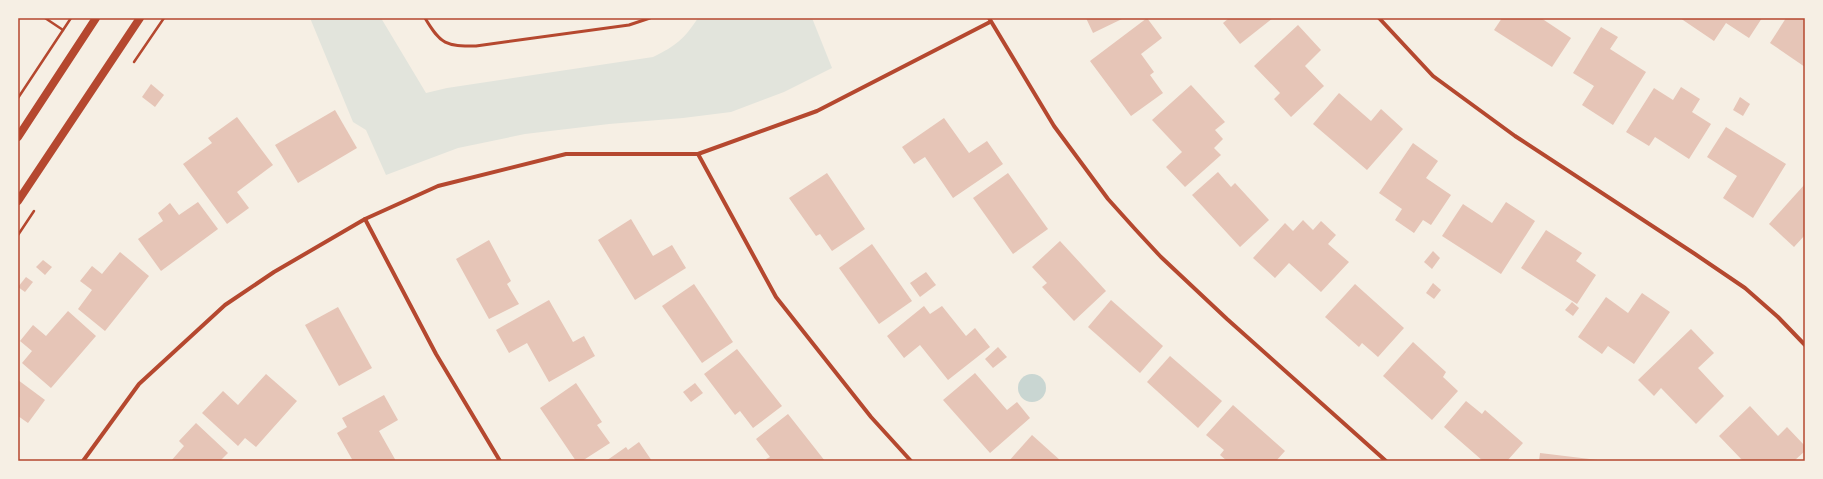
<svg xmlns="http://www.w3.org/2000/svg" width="1823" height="479" font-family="'PT Sans',sans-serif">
<rect width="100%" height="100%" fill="#f6efe4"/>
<!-- green -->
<path fill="#e2e4dc" d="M 310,18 L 381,18 L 426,93 L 447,88 L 653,57 C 676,46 684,39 698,18 L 812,18 L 832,68 L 784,92 L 731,112 L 683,118 L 609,124 L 525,134 L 458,148 L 386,175 L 366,130 L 353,122 Z"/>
<!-- water -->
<circle fill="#c9d6d2" cx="1032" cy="388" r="14"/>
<!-- building -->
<g fill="#e6c5b7">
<path d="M 1086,18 L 1124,18 L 1093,33 Z"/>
<path d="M 1147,18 L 1162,38 L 1141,54 L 1154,72 L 1150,75 L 1163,93 L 1131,116 L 1090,61 Z"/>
<path d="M 1229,18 L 1273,18 L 1240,44 L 1223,23 Z"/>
<path d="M 1502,18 L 1541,18 L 1571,38 L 1552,67 L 1494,30 Z"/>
<path d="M 1680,18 L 1762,18 L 1749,38 L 1726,23 L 1714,41 Z"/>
<path d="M 1786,18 L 1805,18 L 1805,67 L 1770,43 Z"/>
<path d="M 1298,25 L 1321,50 L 1305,66 L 1324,86 L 1291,117 L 1274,99 L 1280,93 L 1254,66 Z"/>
<path d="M 1601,27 L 1618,37 L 1610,49 L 1646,72 L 1613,125 L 1582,105 L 1594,86 L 1573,73 Z"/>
<path d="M 151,84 L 164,95 L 155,107 L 142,97 Z"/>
<path d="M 1191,85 L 1225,122 L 1215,130 L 1223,139 L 1214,148 L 1221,155 L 1185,187 L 1166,167 L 1182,152 L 1152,120 Z"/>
<path d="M 1681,87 L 1700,99 L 1692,112 L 1711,124 L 1689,159 L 1655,137 L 1649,146 L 1626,132 L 1654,88 L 1673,100 Z"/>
<path d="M 1339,93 L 1371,121 L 1381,109 L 1403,129 L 1367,170 L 1313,124 Z"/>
<path d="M 1740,97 L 1750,104 L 1743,116 L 1733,110 Z"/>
<path d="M 335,110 L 357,148 L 298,183 L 275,145 Z"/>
<path d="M 237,117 L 273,165 L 237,192 L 249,208 L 227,224 L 183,164 L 212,143 L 208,138 Z"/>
<path d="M 944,118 L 969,153 L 987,141 L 1003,164 L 953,198 L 925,157 L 914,164 L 902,147 Z"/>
<path d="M 1726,127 L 1786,164 L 1753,218 L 1723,198 L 1737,176 L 1707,157 Z"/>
<path d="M 1413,143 L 1438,161 L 1426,178 L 1451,195 L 1431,225 L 1423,220 L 1414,233 L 1395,220 L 1402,209 L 1379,193 Z"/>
<path d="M 1218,172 L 1231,187 L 1235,183 L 1269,220 L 1240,247 L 1192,195 Z"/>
<path d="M 827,173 L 865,229 L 832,251 L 820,234 L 816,236 L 789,198 Z"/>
<path d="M 1008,173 L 1048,229 L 1013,254 L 973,198 Z"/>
<path d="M 1805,184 L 1805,235 L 1794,247 L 1769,224 Z"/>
<path d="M 198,202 L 218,229 L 161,271 L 138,239 L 163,221 L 158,213 L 170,203 L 179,215 Z"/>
<path d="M 1506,202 L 1535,221 L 1501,274 L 1442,236 L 1463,204 L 1492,223 Z"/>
<path d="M 631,219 L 653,256 L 672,245 L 686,268 L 635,300 L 598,240 Z"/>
<path d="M 1303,220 L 1313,230 L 1321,221 L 1336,235 L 1328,244 L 1349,262 L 1321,292 L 1289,263 L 1275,278 L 1253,258 L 1285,223 L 1293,231 Z"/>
<path d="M 1546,230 L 1582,253 L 1576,261 L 1596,275 L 1577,304 L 1521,268 Z"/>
<path d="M 489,240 L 511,281 L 507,284 L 519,304 L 489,319 L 456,259 Z"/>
<path d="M 1060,241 L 1106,291 L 1074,321 L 1042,287 L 1047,283 L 1032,267 Z"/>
<path d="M 872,244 L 912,301 L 879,324 L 839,268 Z"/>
<path d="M 1433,251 L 1440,258 L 1432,269 L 1424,262 Z"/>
<path d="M 120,252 L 149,276 L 105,331 L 78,309 L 92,290 L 80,281 L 92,266 L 102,274 Z"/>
<path d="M 43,260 L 52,267 L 45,275 L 36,267 Z"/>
<path d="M 926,272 L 936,285 L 920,297 L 910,283 Z"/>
<path d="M 26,277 L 33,282 L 25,292 L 18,287 Z"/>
<path d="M 1433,283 L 1441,290 L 1434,299 L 1426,293 Z"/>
<path d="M 694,284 L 733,342 L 702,363 L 662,306 Z"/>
<path d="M 1355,284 L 1404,328 L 1378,357 L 1362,343 L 1359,347 L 1325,317 Z"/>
<path d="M 1642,293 L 1670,312 L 1634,364 L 1608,346 L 1602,354 L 1578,337 L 1606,297 L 1628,313 Z"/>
<path d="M 549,300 L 573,342 L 584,336 L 595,356 L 549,382 L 527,343 L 509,353 L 496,330 Z"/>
<path d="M 1111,300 L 1163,346 L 1140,373 L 1088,327 Z"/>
<path d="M 1572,302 L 1579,308 L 1573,316 L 1565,310 Z"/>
<path d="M 924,306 L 930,314 L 942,306 L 966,336 L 975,328 L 990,347 L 948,380 L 920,345 L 904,358 L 887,336 Z"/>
<path d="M 338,307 L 372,368 L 339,386 L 305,325 Z"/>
<path d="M 68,311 L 96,336 L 51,388 L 22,363 L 32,351 L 20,341 L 33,325 L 46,336 Z"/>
<path d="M 1691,329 L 1714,353 L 1698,368 L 1724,396 L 1696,424 L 1661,388 L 1654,396 L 1638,380 Z"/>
<path d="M 1413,342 L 1446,372 L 1443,377 L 1458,391 L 1432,420 L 1383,376 Z"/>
<path d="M 998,347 L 1007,357 L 993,368 L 985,359 Z"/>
<path d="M 737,349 L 782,406 L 753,428 L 740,411 L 735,415 L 704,374 Z"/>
<path d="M 1170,356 L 1222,401 L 1198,428 L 1147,382 Z"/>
<path d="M 975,373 L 1007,410 L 1017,402 L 1030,418 L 990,453 L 943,400 Z"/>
<path d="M 266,374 L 297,401 L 256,447 L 245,438 L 238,446 L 202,413 L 223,391 L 238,405 Z"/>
<path d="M 18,380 L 45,400 L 28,423 L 18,416 Z"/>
<path d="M 576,383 L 602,422 L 597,425 L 610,443 L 582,461 L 576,461 L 540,408 Z"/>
<path d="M 695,383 L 703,393 L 691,402 L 683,392 Z"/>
<path d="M 384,395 L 398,420 L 379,431 L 396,461 L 353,461 L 337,433 L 347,427 L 342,418 Z"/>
<path d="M 1466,401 L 1482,414 L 1485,410 L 1523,443 L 1507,461 L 1483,461 L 1444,427 Z"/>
<path d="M 1233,405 L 1285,451 L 1276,461 L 1227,461 L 1220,455 L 1224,450 L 1206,435 Z"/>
<path d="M 1750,406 L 1778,436 L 1787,427 L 1805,446 L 1805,451 L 1794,461 L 1743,461 L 1719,436 Z"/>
<path d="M 788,414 L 825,461 L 767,461 L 766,459 L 770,457 L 756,439 Z"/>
<path d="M 196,423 L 228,453 L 220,461 L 171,461 L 184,446 L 179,441 Z"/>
<path d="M 1032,435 L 1061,461 L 1009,461 Z"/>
<path d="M 639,442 L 652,461 L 606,461 L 626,447 L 628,450 Z"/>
<path d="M 1540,453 L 1598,460 L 1598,461 L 1539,461 Z"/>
</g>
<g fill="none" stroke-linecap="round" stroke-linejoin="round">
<!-- path -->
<g stroke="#b5482f" stroke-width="2.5">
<path d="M 45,18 L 63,30"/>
<path d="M 134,62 L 164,18"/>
<path d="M 18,98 L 71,18"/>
<path d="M 18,235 L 34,211"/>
</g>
<!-- service -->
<path stroke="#b5482f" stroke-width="3" d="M 425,18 C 441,45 446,46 476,46 L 629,25 L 650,18"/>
<!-- minor -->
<g stroke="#b5482f" stroke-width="4">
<path d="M 989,18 L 1054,126 L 1108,199 L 1135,229 L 1161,257 L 1227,319 L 1386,461"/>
<path d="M 1379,18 L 1433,76 L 1515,136 L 1695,254 L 1745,288 L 1778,317 L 1805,345"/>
<path d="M 698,154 L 776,297 L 871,417 L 911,461"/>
<path d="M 365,219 L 436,354 L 500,461"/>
<path d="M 83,461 L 139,384 L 225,305 L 274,272 L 365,219 L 438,186 L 566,154 L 698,154 L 817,111 L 990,22"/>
</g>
<!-- secondary -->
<g stroke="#b5482f" stroke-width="8">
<path d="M 18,137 L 96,18"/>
<path d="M 18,201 L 140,18"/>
</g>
</g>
<!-- border -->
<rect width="1823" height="479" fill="none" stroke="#f6efe4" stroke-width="38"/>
<rect x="19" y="19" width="1785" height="441" fill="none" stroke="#b5482f" stroke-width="1.5"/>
</svg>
